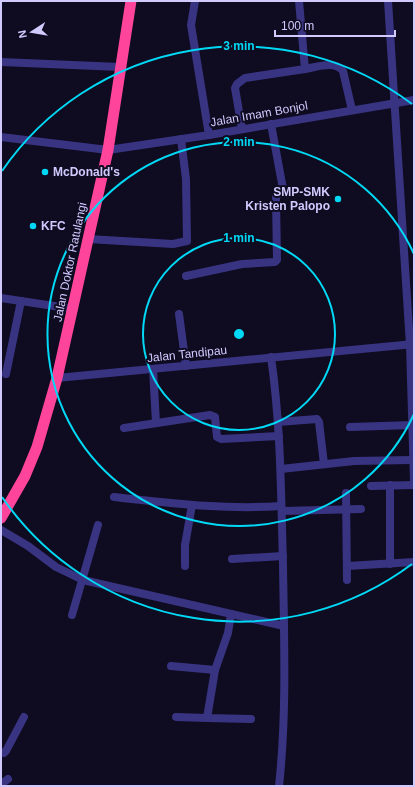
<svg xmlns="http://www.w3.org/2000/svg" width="415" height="787" font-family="Helvetica,sans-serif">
<rect width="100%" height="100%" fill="#0f0b20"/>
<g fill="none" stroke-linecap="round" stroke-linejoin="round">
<!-- minor -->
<g stroke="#383482" stroke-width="8">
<path d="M 195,1 L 191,25 L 209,135"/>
<path d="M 388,1 L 410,345 L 414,482"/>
<path d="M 1,62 L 120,67"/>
<path d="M 305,69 C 317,67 335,60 343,71 L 352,110"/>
<path d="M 242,129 L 235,88 L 237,84 L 245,78 L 305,69 L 299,1"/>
<path d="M 1,137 L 108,150 L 209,135 L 414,100"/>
<path d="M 88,239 L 173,244 L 187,241 L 186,179 L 181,139"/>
<path d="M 186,276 L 242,264 L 275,262 L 277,260 L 276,198 L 276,195 L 282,193 L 283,189 L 271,124"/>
<path d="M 1,298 L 74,309"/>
<path d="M 179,314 L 186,366"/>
<path d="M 271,357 C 281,426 281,496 283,565 C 284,638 287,713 279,786"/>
<path d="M 153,369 L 156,423"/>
<path d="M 6,374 L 21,301"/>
<path d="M 57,378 L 414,344"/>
<path d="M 278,422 L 317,419 L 319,422 L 324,464"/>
<path d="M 350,427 L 413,425"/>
<path d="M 124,428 L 210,415 L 215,417 L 217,437 L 221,439 L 279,436"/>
<path d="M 281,469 L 354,461 L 412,460"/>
<path d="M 371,486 L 414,485"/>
<path d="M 346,493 L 347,580"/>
<path d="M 114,497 C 170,503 225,510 281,506"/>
<path d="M 282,511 L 361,509"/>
<path d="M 1,530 L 28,546 L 56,567 L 83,580 L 284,626"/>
<path d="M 232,559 L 283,556"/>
<path d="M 390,564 L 390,485"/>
<path d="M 185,566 L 185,545 L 192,505"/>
<path d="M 347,566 L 414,562"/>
<path d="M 231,614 L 228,633 L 215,670 L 207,718 L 251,719"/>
<path d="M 72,615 L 98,525"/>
<path d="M 171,666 L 215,670"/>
<path d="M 176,717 L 207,718"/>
<path d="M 1,752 L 4,753 L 6,751 L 24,717"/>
<path d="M 1,784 L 8,779"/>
</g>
<!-- highway -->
<path stroke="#ff459b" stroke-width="11" d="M 1,518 L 25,476 L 37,447 L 57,378 L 108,150 L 131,1"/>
</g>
<!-- distance rings -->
<g fill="none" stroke="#00d9f5" stroke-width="2">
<circle cx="239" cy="334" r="96"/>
<path d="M414 414A192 192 0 1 1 414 254"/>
<path d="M412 564A288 288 0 0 1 2 497M2 171A288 288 0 0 1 412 104"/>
</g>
<!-- markers -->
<g fill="#00d9f5" stroke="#0f0b20" stroke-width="1.5">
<circle cx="45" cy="172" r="4"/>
<circle cx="338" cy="199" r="4"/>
<circle cx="33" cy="226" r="4"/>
</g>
<g text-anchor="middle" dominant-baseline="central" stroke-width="4" stroke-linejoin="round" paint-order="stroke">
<!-- street labels -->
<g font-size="12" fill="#d1caff" stroke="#0f0b20">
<text transform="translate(259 114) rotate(-10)">Jalan Imam Bonjol</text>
<text transform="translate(70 262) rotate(-78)">Jalan Doktor Ratulangi</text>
<text transform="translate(187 354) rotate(-6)">Jalan Tandipau</text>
</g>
<!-- poi labels -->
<g font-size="12" font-weight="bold" fill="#d1caff" stroke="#0f0b20" text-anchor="start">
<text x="53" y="172">McDonald's</text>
<text x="330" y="192" text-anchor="end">SMP-SMK<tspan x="330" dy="14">Kristen Palopo</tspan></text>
<text x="41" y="226">KFC</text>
</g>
</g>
<circle cx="239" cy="334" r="6" fill="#00d9f5" stroke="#0f0b20" stroke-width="2"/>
<g font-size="12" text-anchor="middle" font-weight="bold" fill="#00d9f5" stroke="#0f0b20" stroke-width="4" stroke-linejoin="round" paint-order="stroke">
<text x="239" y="50">3 min</text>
<text x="239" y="146">2 min</text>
<text x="239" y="242">1 min</text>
</g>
<!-- border -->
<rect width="415" height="787" fill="none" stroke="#d1caff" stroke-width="4"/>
<!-- north arrow -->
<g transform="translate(32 32) rotate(258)" stroke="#0f0b20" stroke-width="3" paint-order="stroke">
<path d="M0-3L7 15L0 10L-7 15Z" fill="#d1caff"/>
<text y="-6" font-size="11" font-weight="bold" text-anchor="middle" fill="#d1caff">N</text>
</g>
<!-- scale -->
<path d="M275 30v6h120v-6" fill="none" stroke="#d1caff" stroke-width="2"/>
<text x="281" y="30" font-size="12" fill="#d1caff" stroke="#0f0b20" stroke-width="3" paint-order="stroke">100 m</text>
</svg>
